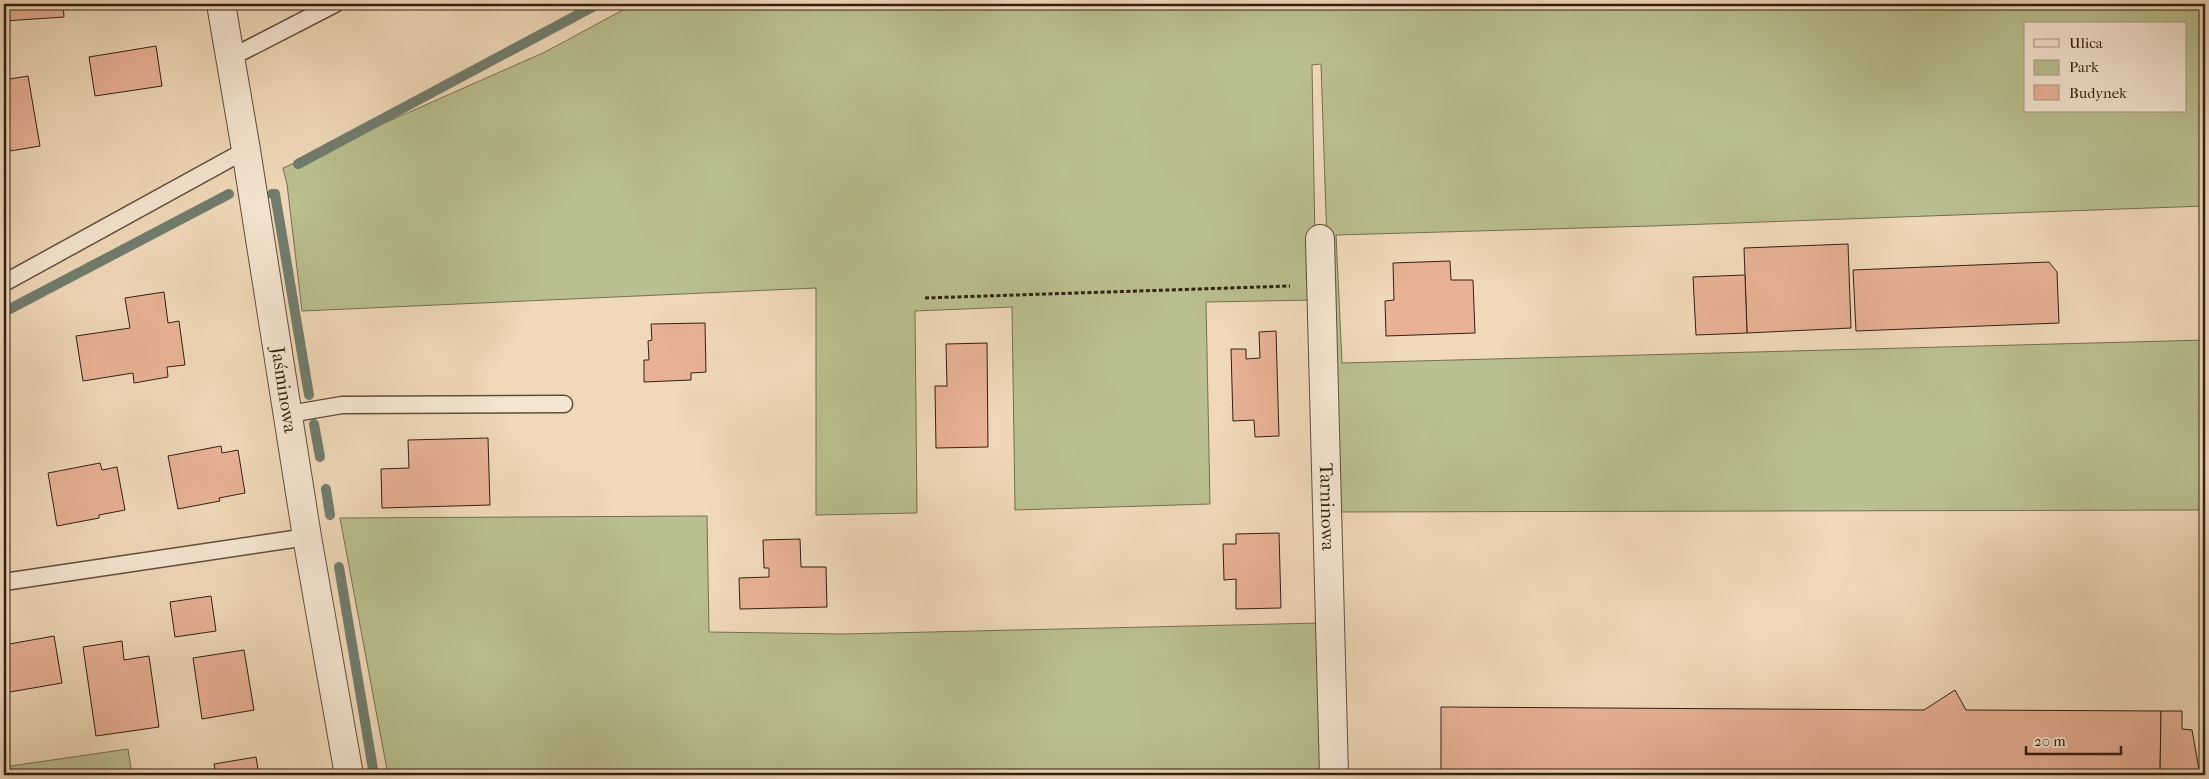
<svg xmlns="http://www.w3.org/2000/svg" width="2209" height="779" font-family="'IM FELL French Canon',serif">
<rect width="100%" height="100%" fill="#f0d9b9"/>
<filter id="stains"><feTurbulence type="fractalNoise" baseFrequency=".004" numOctaves="4"/><feColorMatrix values="0 0 0 0 .2 0 0 0 0 .09 0 0 0 0 .02 0 0 0 .5 -.17"/></filter>
<radialGradient id="worn" r=".72"><stop offset=".6" stop-color="#630" stop-opacity="0"/><stop offset="1" stop-color="#630" stop-opacity=".3"/></radialGradient>
<!-- green -->
<g fill="#babf8f" stroke="#766f51" fill-rule="evenodd">
<path d="M 634,4 L 2205,4 L 2205,206 L 1652,226 L 1336,235 L 1342,363 L 2205,340 L 2205,510 L 1336,512 L 1321,64 L 1312,65 L 1316,300 L 1206,302 L 1210,504 L 1015,510 L 1012,307 L 915,311 L 917,513 L 816,515 L 816,288 L 302,311 L 287,184 L 283,168 L 545,52 ZM 2025,24 L 2185,24 L 2185,111 L 2025,111 Z"/>
<path d="M 707,516 L 709,632 L 844,634 L 1321,623 L 1323,775 L 388,775 L 340,518 Z"/>
<path d="M 128,749 L 132,775 L 4,775 L 4,767 Z"/>
</g>
<g fill="none" stroke-linecap="round" stroke-linejoin="round">
<!-- stream -->
<g stroke="#717d6e" stroke-width="10">
<path d="M 298,164 L 598,4"/>
<path d="M 272,194 L 275,194 L 309,395"/>
<path d="M 4,312 L 229,194"/>
<path d="M 314,424 L 320,457"/>
<path d="M 326,489 L 330,515"/>
<path d="M 339,567 L 374,775"/>
</g>
</g>
<!-- building -->
<g fill="#e9b296" stroke="#331f13">
<path d="M 4,4 L 63,4 L 64,17 L 4,21 Z"/>
<path d="M 156,46 L 162,86 L 95,96 L 89,57 Z"/>
<path d="M 28,76 L 40,146 L 4,152 L 4,80 Z"/>
<path d="M 1848,244 L 1851,328 L 1747,333 L 1744,248 Z"/>
<path d="M 1450,261 L 1451,280 L 1473,280 L 1475,333 L 1386,336 L 1385,301 L 1394,300 L 1393,263 Z"/>
<path d="M 2049,262 L 2057,272 L 2059,323 L 1856,331 L 1853,270 Z"/>
<path d="M 1745,275 L 1747,333 L 1696,335 L 1693,277 Z"/>
<path d="M 164,292 L 168,323 L 179,321 L 185,365 L 167,367 L 168,377 L 134,383 L 133,373 L 83,381 L 76,336 L 130,328 L 125,298 Z"/>
<path d="M 705,323 L 706,372 L 691,373 L 691,380 L 644,382 L 644,360 L 649,360 L 648,341 L 652,340 L 651,324 Z"/>
<path d="M 1276,331 L 1279,436 L 1255,437 L 1254,420 L 1233,421 L 1231,349 L 1246,349 L 1246,359 L 1260,358 L 1259,332 Z"/>
<path d="M 987,343 L 988,447 L 936,448 L 935,386 L 947,386 L 946,344 Z"/>
<path d="M 488,438 L 490,505 L 382,508 L 381,469 L 409,468 L 408,440 Z"/>
<path d="M 221,446 L 222,453 L 238,450 L 245,493 L 219,498 L 220,501 L 178,509 L 168,456 Z"/>
<path d="M 100,463 L 102,470 L 117,467 L 125,510 L 99,515 L 99,518 L 57,526 L 48,473 Z"/>
<path d="M 1279,533 L 1281,608 L 1236,609 L 1236,579 L 1224,580 L 1223,544 L 1236,544 L 1236,534 Z"/>
<path d="M 800,539 L 801,567 L 826,567 L 827,607 L 740,609 L 739,578 L 769,577 L 769,568 L 764,568 L 763,540 Z"/>
<path d="M 211,596 L 216,631 L 175,637 L 170,602 Z"/>
<path d="M 54,636 L 62,683 L 4,693 L 4,645 Z"/>
<path d="M 122,641 L 124,660 L 149,656 L 159,727 L 96,736 L 83,647 Z"/>
<path d="M 244,650 L 254,710 L 202,719 L 193,658 Z"/>
<path d="M 1955,690 L 1966,710 L 2161,711 L 2160,775 L 1441,775 L 1441,707 L 1924,710 Z"/>
<path d="M 2161,711 L 2182,711 L 2182,729 L 2192,730 L 2200,775 L 2160,775 Z"/>
<path d="M 256,757 L 259,775 L 216,775 L 214,764 Z"/>
</g>
<g fill="none" stroke-linecap="round" stroke-linejoin="round">
<defs>
<g id="lane">
<path d="M 230,58 L 335,4"/>
<path d="M 4,283 L 246,150"/>
<path d="M 289,414 L 342,405 L 564,404"/>
<path d="M 4,582 L 307,537"/>
</g>
<g id="street">
<path id="s1" d="M 221,4 L 246,150 L 307,537 L 349,775"/>
<path id="s2" d="M 1320,239 L 1334,775"/>
</g>
</defs>
<!-- lane casing -->
<use href="#lane" stroke="#624e3c" stroke-width="19"/>
<!-- street casing -->
<use href="#street" stroke="#624e3c" stroke-width="30"/>
<!-- path -->
<path stroke="#331f13" stroke-width="3" stroke-dasharray="4 2.5" stroke-linecap="butt" d="M 925,298 L 1290,286"/>
<!-- lane -->
<use href="#lane" stroke="#f5e6d2" stroke-width="16"/>
<!-- street -->
<use href="#street" stroke="#f5e6d2" stroke-width="28"/>
</g>
<g text-anchor="middle" dominant-baseline="central" stroke-width="4.5" stroke-linejoin="round" paint-order="stroke">
<!-- street labels -->
<g font-size="19" fill="#331f13" stroke="#f5e6d2">
<text stroke="none"><textPath href="#s1" startOffset="391">Jaśminowa</textPath></text>
<text stroke="none"><textPath href="#s2" startOffset="268">Tarninowa</textPath></text>
</g>
</g>
<!-- margin -->
<rect width="2209" height="779" fill="none" stroke="#f0d9b9" stroke-width="20"/>
<rect x="5" y="5" width="2199" height="769" fill="none" stroke="#331f13" stroke-width="2.5"/>
<rect x="10" y="10" width="2189" height="759" fill="none" stroke="#331f13"/>
<!-- legend -->
<rect x="2024" y="22" width="162" height="90" fill="#f5e6d2" stroke="#a79686"/>
<rect x="2034" y="39" width="25" height="8" fill="#f5e6d2" stroke="#a79686"/>
<text x="2069" y="48" font-size="15" fill="#331f13">Ulica</text>
<rect x="2034" y="60" width="25" height="15" fill="#babf8f" stroke="#a79686"/>
<text x="2069" y="72" font-size="15" fill="#331f13">Park</text>
<rect x="2034" y="85" width="25" height="15" fill="#e9b296" stroke="#a79686"/>
<text x="2069" y="98" font-size="15" fill="#331f13">Budynek</text>
<!-- scale -->
<path d="M2026 746v8h95v-8" fill="none" stroke="#331f13" stroke-width="2.5"/>
<text x="2034" y="746" font-size="15" fill="#331f13" stroke="#f5e6d2" stroke-width="4" paint-order="stroke">20 m</text>
<rect width="100%" height="100%" filter="url(#stains)"/>
<rect width="100%" height="100%" fill="url(#worn)"/>
</svg>
